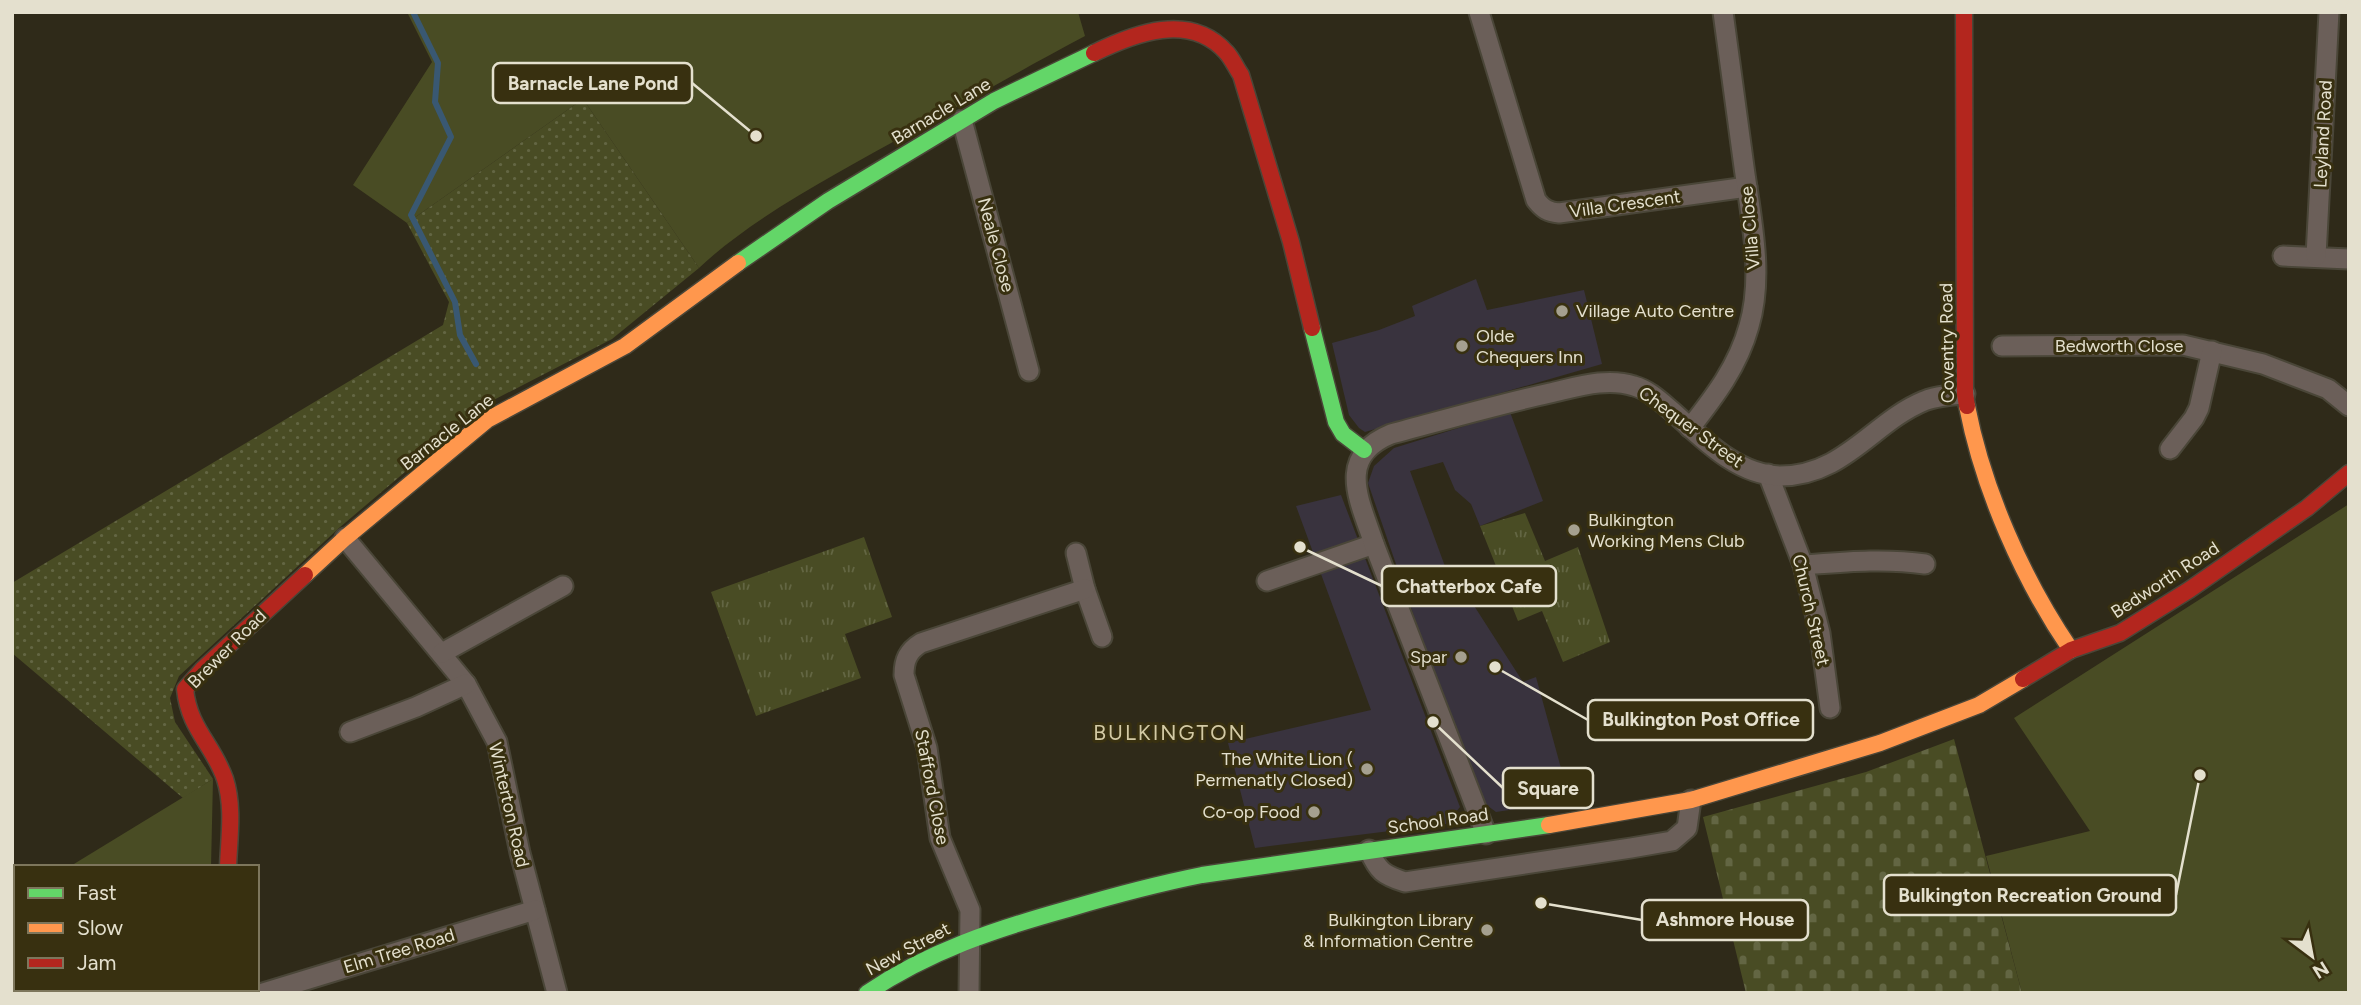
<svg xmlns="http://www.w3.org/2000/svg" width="2361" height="1005" font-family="Figtree,sans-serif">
<defs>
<pattern id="grass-tufts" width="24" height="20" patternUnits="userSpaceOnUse" patternTransform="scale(1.75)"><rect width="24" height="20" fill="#494c24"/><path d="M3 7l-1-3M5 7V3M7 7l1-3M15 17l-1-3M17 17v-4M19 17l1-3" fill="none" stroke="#636643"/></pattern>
<pattern id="cemetery-stones" width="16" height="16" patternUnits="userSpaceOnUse" patternTransform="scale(1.75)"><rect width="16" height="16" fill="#494c24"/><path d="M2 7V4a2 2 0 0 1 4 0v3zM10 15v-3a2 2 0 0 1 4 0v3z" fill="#636643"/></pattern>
<pattern id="garden-dots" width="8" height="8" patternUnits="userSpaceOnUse" patternTransform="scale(1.75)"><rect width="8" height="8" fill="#494c24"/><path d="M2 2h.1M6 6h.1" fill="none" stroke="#636643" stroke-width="1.8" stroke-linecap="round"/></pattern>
</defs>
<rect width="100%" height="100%" fill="#2f2a19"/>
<!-- commercial -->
<g fill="#39333e">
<path d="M 1476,279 L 1487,310 L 1584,290 L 1602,364 L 1365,432 L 1359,428 L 1349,415 L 1332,343 L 1379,330 L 1415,316 L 1412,306 Z"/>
<path d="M 1510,412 L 1543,501 L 1480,526 L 1471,504 L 1455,490 L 1443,462 L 1410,471 L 1457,599 L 1471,601 L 1523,682 L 1536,677 L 1570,801 L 1496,812 L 1484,803 L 1455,735 L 1368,483 L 1374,466 L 1394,448 Z"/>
<path d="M 1341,495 L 1460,807 L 1446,824 L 1255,848 L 1228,743 L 1371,710 L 1296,506 Z"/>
</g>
<!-- grass -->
<g fill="url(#grass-tufts)">
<path d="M 1525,513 L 1545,561 L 1578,547 L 1610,642 L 1563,662 L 1542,611 L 1518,621 L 1480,526 Z"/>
<path d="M 864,537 L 892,617 L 845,634 L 861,678 L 756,716 L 711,592 Z"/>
</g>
<!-- cemetery -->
<path fill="url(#cemetery-stones)" d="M 1954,739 L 2022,993 L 1746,993 L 1703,817 L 1866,772 Z"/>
<!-- park -->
<g fill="#494c24">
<path d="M 407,12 L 1078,12 L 1085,36 C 1026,67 969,101 911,132 C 843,170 755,215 699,268 L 583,99 L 407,223 L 353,185 L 432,62 Z"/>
<path d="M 2349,504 L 2349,993 L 2022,993 L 1986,856 L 2090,831 L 2014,718 Z"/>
<path d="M 213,779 L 211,867 L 69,867 Z"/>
<path d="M 16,899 L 16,989 L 114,989 L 108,993 L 12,993 L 12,901 Z"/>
</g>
<!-- garden -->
<path fill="url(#garden-dots)" d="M 583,99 L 699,268 L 612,339 L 484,405 L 339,528 L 179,676 L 170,698 L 175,722 L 213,779 L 183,798 L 12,653 L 12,583 L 443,325 L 449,302 L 407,223 Z"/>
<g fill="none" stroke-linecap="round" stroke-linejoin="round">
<!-- stream -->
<path stroke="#395872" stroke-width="6" d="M 413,12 L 438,63 L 435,102 L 451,137 L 411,215 L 455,302 L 460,335 L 476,364"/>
<defs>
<g id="street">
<path d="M 1479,12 L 1536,200 C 1543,209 1548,212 1559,213 L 1747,187"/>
<path d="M 962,120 L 1029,371"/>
<path d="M 2283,256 L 2349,259"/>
<path d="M 2316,256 L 2329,12"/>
<path d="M 2002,346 L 2183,345 L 2263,364 L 2328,389 L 2349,406"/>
<path d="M 1690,428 C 1715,396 1738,366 1749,326 C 1764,275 1751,218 1744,167 C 1737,115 1730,64 1723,12"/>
<path d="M 2170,449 L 2194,418 L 2199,408 L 2212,351"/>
<path d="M 1768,474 L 1803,565 L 1820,633 L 1830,708"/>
<path d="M 345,538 L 466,684 L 497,742 L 520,853 L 557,993"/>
<path d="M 1076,553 L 1085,589 L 1102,637"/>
<path d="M 1803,565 C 1844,562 1884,558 1925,564"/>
<path d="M 1267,581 L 1374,544"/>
<path d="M 442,653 L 563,586"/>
<path d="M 350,732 L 416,707 L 466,684"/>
<path d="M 1486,834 L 1374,544 C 1360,501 1335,457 1391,434 C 1444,420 1496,405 1550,393 C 1577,387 1607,377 1634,386 C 1649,390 1661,402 1673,412 C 1703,439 1737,475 1780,476 C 1844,476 1873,422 1924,401 C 1937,396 1951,395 1965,394"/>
<path d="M 1369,850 C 1378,871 1383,875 1405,882 L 1631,848 L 1672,841 L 1687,828 L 1691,800"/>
<path d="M 133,993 L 141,989"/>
<path d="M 263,993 L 535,910"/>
<path d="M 969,993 L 970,910 L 940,838 L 927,748 L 904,675 C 904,660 908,651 921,643 L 1085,589"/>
</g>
<g id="fast">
<path d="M 738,263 L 828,201 L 994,101 L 1094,53"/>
<path d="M 1312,328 L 1336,422 L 1343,434 L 1364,450"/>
<path d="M 867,993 C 929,951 996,929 1068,909 C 1112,896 1157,884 1202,875 L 1549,825"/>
</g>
<g id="slow">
<path d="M 1967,406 C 1983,489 2023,580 2071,650"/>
<path d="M 305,575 L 345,538 L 487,420 L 625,346 L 738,263"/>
<path d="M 1549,825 L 1691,800 L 1880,743 L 1979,705 L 2023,679"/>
</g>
<g id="jam">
<path d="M 1964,12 L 1965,394 L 1967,406"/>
<path d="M 1094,53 C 1135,33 1190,12 1226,52 C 1232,58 1236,68 1241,75 L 1291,242 L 1312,328"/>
<path d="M 2023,679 L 2071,650 L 2120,633 L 2189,590 L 2307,508 L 2349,473"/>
<path d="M 228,867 C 229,838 234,807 225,779 C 213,744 189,729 185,689 L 202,670 L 305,575"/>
</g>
</defs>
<!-- street casing -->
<use href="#street" stroke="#4a4638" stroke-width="23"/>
<!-- fast casing -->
<use href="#fast" stroke="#4a4638" stroke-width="19"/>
<!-- slow casing -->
<use href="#slow" stroke="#4a4638" stroke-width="19"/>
<!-- jam casing -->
<use href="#jam" stroke="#4a4638" stroke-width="19"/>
<!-- street -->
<use href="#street" stroke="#6b5f59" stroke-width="19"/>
<!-- fast -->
<use href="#fast" stroke="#63d668" stroke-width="16"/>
<!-- slow -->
<use href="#slow" stroke="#ff974d" stroke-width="16"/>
<!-- jam -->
<use href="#jam" stroke="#b3261e" stroke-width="16"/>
</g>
<!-- markers -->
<g fill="#a5a08f" stroke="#383010" stroke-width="2.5">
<circle cx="1562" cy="311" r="7"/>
<circle cx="1462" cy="346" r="7"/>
<circle cx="1574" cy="530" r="7"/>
<circle cx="1461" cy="657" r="7"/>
<circle cx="1367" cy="769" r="7"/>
<circle cx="1314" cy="812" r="7"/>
<circle cx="1487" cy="930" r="7"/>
</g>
<g text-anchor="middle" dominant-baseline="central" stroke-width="6" stroke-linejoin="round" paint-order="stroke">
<!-- street labels -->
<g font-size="18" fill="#e4e0ce" stroke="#383010">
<text transform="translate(941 111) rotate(-31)">Barnacle Lane</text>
<text transform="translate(2323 134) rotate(-87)">Leyland Road</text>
<text transform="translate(1625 204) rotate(-8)">Villa Crescent</text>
<text transform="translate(1750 228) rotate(-95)">Villa Close</text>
<text transform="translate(996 245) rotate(75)">Neale Close</text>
<text transform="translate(1947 343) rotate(-91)">Coventry Road</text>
<text x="2119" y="346">Bedworth Close</text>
<text transform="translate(1691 427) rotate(36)">Chequer Street</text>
<text transform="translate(447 432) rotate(-38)">Barnacle Lane</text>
<text transform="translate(2165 580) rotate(-33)">Bedworth Road</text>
<text transform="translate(1811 610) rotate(77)">Church Street</text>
<text transform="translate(227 649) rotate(-45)">Brewer Road</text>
<text transform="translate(932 787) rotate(79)">Stafford Close</text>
<text transform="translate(509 805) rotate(77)">Winterton Road</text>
<text transform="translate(1438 821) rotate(-8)">School Road</text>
<text transform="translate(908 949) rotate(-28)">New Street</text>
<text transform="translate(399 951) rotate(-17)">Elm Tree Road</text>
</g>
<!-- poi labels -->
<g font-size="18" fill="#e4e0ce" stroke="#383010" text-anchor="end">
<text x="1576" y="311" text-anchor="start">Village Auto Centre</text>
<text x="1476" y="336" text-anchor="start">Olde<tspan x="1476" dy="21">Chequers Inn</tspan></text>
<text x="1588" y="520" text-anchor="start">Bulkington<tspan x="1588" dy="21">Working Mens Club</tspan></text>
<text x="1447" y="657">Spar</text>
<text x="1353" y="759">The White Lion (<tspan x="1353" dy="21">Permenatly Closed)</tspan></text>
<text x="1300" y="812">Co-op Food</text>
<text x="1473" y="920">Bulkington Library<tspan x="1473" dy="21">&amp; Information Centre</tspan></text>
</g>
<!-- quarter labels -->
<g font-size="21" letter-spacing="2" fill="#d3caa5" stroke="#383010">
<text x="1170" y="732">BULKINGTON</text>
</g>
</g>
<!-- callouts -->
<path fill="none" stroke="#e4e0ce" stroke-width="2.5" d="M756 136L692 83M1300 547L1382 586M1495 667L1588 720M1433 722L1503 788M2200 775L2176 895M1541 903L1642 920"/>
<g fill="#e4e0ce" stroke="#383010" stroke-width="2.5">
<circle cx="756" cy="136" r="7"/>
<circle cx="1300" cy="547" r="7"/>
<circle cx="1495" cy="667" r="7"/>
<circle cx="1433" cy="722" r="7"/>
<circle cx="2200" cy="775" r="7"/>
<circle cx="1541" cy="903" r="7"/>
</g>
<g fill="#383010" stroke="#e4e0ce" stroke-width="2.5">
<rect x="493" y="63" width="199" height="40" rx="7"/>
<rect x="1382" y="566" width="174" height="40" rx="7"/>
<rect x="1588" y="700" width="225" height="40" rx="7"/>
<rect x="1503" y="768" width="90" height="40" rx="7"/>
<rect x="1884" y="875" width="292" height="40" rx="7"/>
<rect x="1642" y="900" width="166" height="40" rx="7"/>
</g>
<g font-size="19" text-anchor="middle" font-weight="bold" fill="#e4e0ce">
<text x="593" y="90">Barnacle Lane Pond</text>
<text x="1469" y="593">Chatterbox Cafe</text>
<text x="1701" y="726">Bulkington Post Office</text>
<text x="1548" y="795">Square</text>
<text x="2030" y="902">Bulkington Recreation Ground</text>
<text x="1725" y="926">Ashmore House</text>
</g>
<!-- border -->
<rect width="2361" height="1005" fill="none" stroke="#e4e0ce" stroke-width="28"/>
<!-- legend -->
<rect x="14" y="865" width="245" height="126" fill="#383010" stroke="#7d765c" stroke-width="2"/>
<rect x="28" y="888" width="35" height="10" fill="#63d668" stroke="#7d765c" stroke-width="2"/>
<text x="77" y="900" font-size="21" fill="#e4e0ce">Fast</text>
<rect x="28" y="923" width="35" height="10" fill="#ff974d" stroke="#7d765c" stroke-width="2"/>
<text x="77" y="935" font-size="21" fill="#e4e0ce">Slow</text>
<rect x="28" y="958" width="35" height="10" fill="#b3261e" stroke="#7d765c" stroke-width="2"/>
<text x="77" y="970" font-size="21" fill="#e4e0ce">Jam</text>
<!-- north arrow -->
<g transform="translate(2312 956) rotate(148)" stroke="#383010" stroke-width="5" paint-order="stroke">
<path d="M0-5L12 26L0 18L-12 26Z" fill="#e4e0ce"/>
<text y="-10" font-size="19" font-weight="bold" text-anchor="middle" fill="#e4e0ce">N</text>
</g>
</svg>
